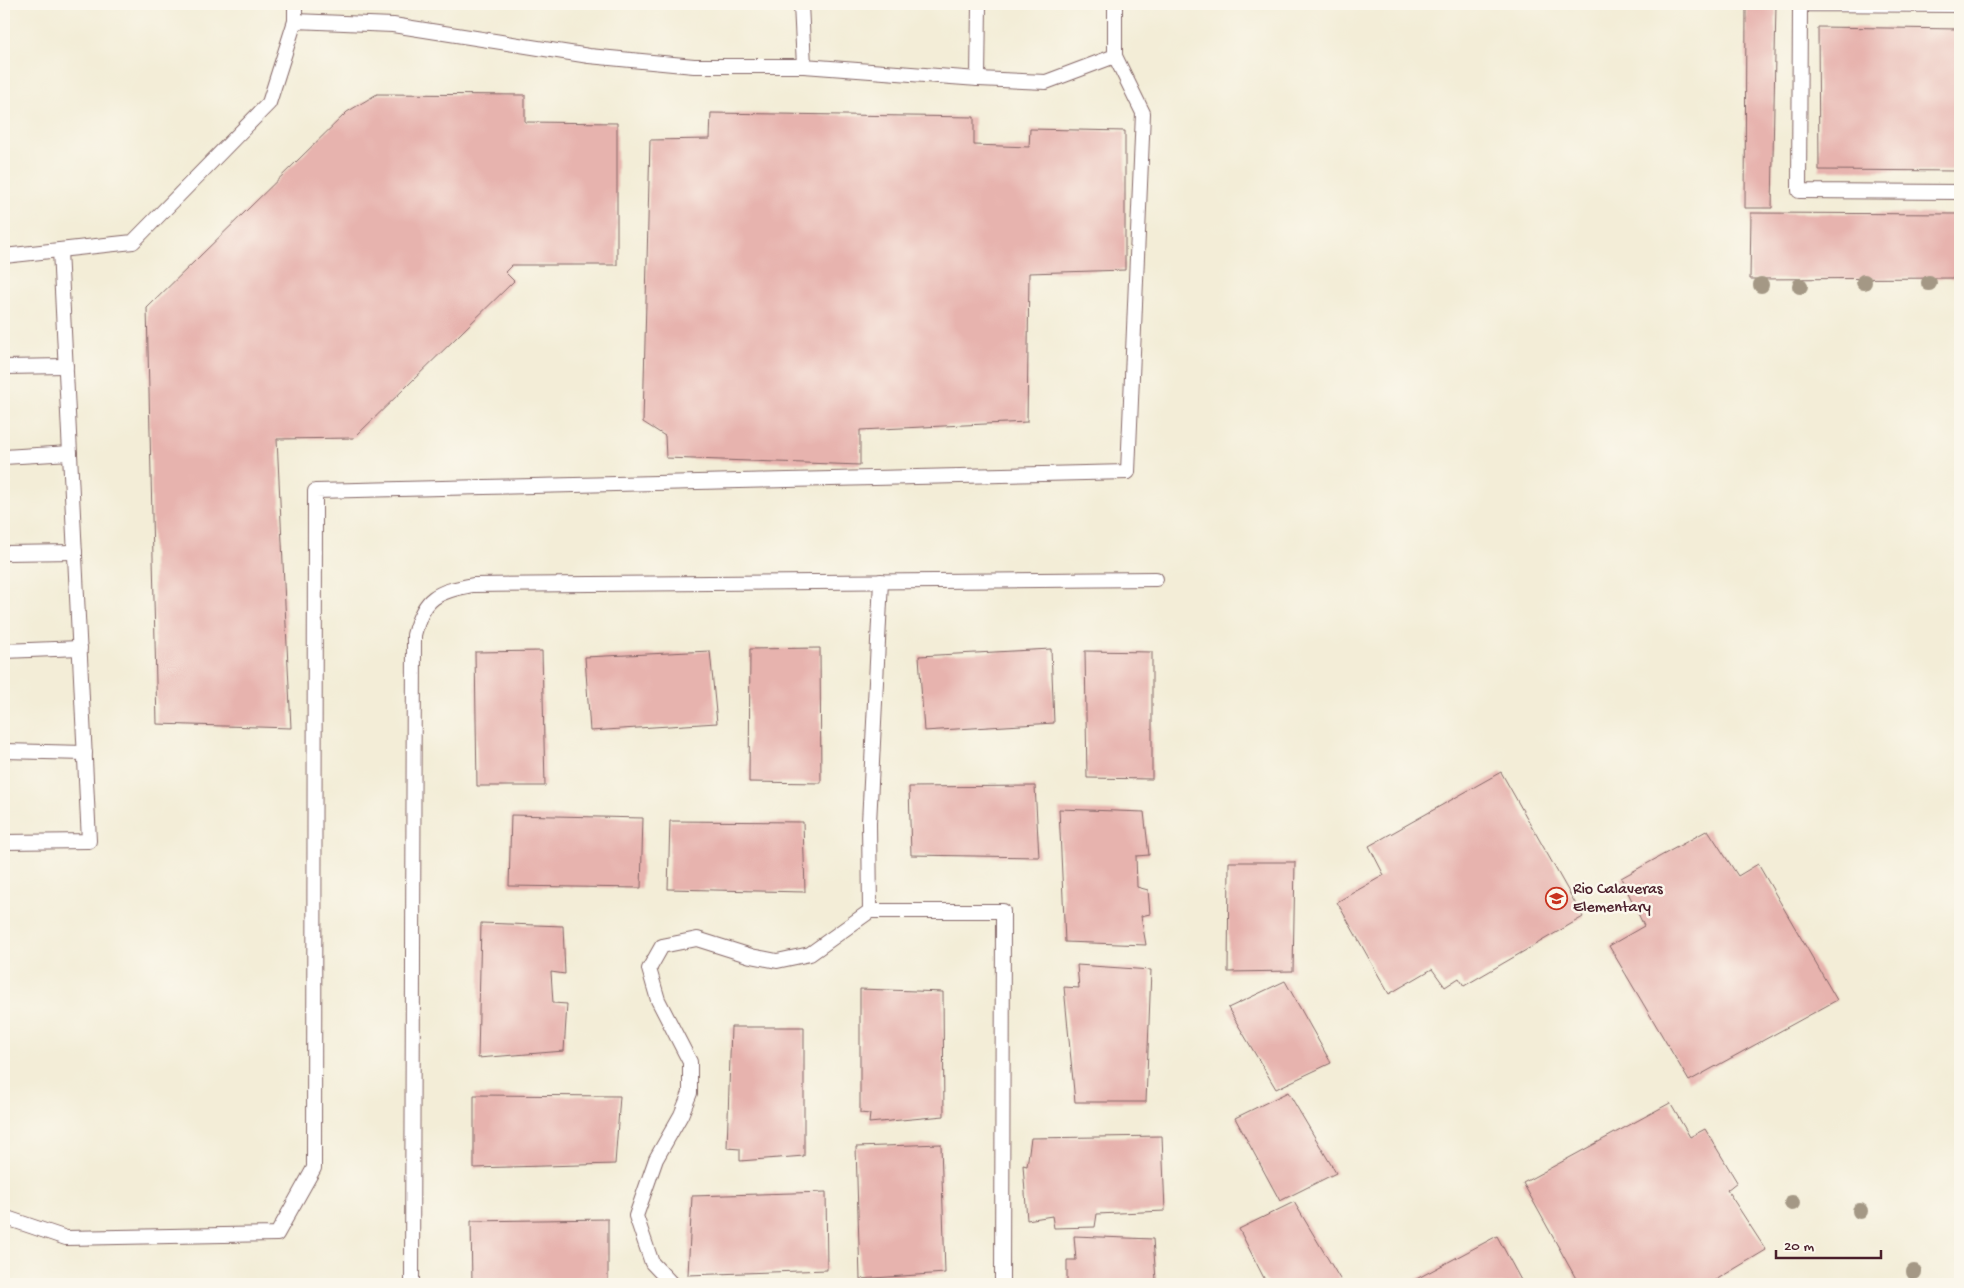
<svg xmlns="http://www.w3.org/2000/svg" width="1964" height="1288" font-family="'Gochi Hand',sans-serif">
<rect width="100%" height="100%" fill="#fbf7ec"/>
<filter id="ink" filterUnits="userSpaceOnUse"><feTurbulence type="fractalNoise" baseFrequency=".02" numOctaves="2"/><feDisplacementMap in="SourceGraphic" scale="10" xChannelSelector="R" yChannelSelector="G"/><feConvolveMatrix kernelMatrix="1 2 1 2 8 2 1 2 1" color-interpolation-filters="sRGB"/></filter>
<filter id="wash" filterUnits="userSpaceOnUse"><feTurbulence type="fractalNoise" baseFrequency=".0096" numOctaves="4" result="noise"/><feDisplacementMap in="SourceGraphic" scale="20" xChannelSelector="R" yChannelSelector="G"/><feGaussianBlur stdDeviation="1.12" result="paint"/><feColorMatrix in="noise" values="0 0 0 0 0 0 0 0 0 0 0 0 0 0 0 0 0 1.4 0 .05"/><feComposite in="paint" operator="in"/></filter>
<g filter="url(#wash)">
<rect width="100%" height="100%" fill="#f3edd7"/>
<g id="blocks">
<!-- building -->
<g fill="#e7b3ae">
<path d="M 1746,4 L 1776,4 L 1772,208 L 1745,208 Z"/>
<path d="M 1818,27 L 1960,29 L 1960,171 L 1819,170 Z"/>
<path d="M 377,94 L 525,95 L 525,122 L 617,123 L 617,265 L 512,265 L 505,272 L 514,281 L 354,438 L 277,439 L 291,728 L 157,724 L 147,308 L 347,112 Z"/>
<path d="M 711,113 L 974,117 L 974,145 L 1029,147 L 1030,129 L 1125,131 L 1125,270 L 1029,273 L 1027,422 L 860,430 L 860,465 L 666,458 L 665,436 L 643,422 L 650,140 L 710,139 Z"/>
<path d="M 1751,213 L 1960,214 L 1960,278 L 1750,279 Z"/>
<path d="M 820,648 L 821,783 L 749,782 L 750,649 Z"/>
<path d="M 1051,649 L 1054,723 L 924,731 L 919,656 Z"/>
<path d="M 542,651 L 545,786 L 477,786 L 475,652 Z"/>
<path d="M 710,651 L 717,723 L 590,731 L 585,657 Z"/>
<path d="M 1085,651 L 1152,652 L 1152,779 L 1087,778 Z"/>
<path d="M 1501,772 L 1583,917 L 1464,986 L 1459,978 L 1445,987 L 1432,969 L 1389,994 L 1337,902 L 1384,875 L 1369,846 Z"/>
<path d="M 1035,786 L 1039,857 L 911,855 L 909,787 Z"/>
<path d="M 1059,809 L 1144,812 L 1149,855 L 1136,856 L 1137,887 L 1148,890 L 1150,914 L 1141,916 L 1146,945 L 1065,942 Z"/>
<path d="M 511,815 L 643,818 L 641,888 L 509,886 Z"/>
<path d="M 670,821 L 803,822 L 805,892 L 668,889 Z"/>
<path d="M 1708,830 L 1738,876 L 1758,864 L 1837,1000 L 1689,1081 L 1609,946 L 1644,926 L 1621,878 Z"/>
<path d="M 1229,862 L 1295,862 L 1293,971 L 1228,972 Z"/>
<path d="M 481,923 L 563,926 L 565,974 L 551,972 L 553,1003 L 567,1004 L 564,1051 L 478,1058 Z"/>
<path d="M 1077,965 L 1151,970 L 1146,1102 L 1075,1102 L 1064,987 L 1079,988 Z"/>
<path d="M 1285,981 L 1331,1063 L 1276,1089 L 1228,1008 Z"/>
<path d="M 860,989 L 943,992 L 944,1116 L 869,1123 L 870,1114 L 860,1113 Z"/>
<path d="M 731,1027 L 804,1027 L 804,1156 L 740,1161 L 740,1149 L 727,1148 Z"/>
<path d="M 1288,1092 L 1336,1173 L 1280,1201 L 1235,1118 Z"/>
<path d="M 474,1095 L 620,1096 L 615,1164 L 474,1168 Z"/>
<path d="M 1670,1103 L 1690,1137 L 1705,1129 L 1737,1182 L 1727,1190 L 1766,1250 L 1709,1284 L 1579,1284 L 1523,1183 Z"/>
<path d="M 1162,1136 L 1165,1211 L 1097,1214 L 1095,1227 L 1054,1228 L 1052,1216 L 1027,1220 L 1023,1165 L 1027,1166 L 1031,1138 Z"/>
<path d="M 941,1144 L 945,1273 L 860,1279 L 856,1147 Z"/>
<path d="M 826,1192 L 827,1270 L 688,1275 L 692,1196 Z"/>
<path d="M 1294,1202 L 1343,1284 L 1267,1284 L 1239,1229 Z"/>
<path d="M 608,1219 L 608,1284 L 472,1284 L 471,1221 Z"/>
<path d="M 1074,1236 L 1153,1239 L 1156,1280 L 1143,1284 L 1067,1284 L 1067,1260 L 1076,1260 Z"/>
<path d="M 1497,1236 L 1523,1284 L 1407,1284 Z"/>
</g>
</g>
</g>
<g filter="url(#ink)">
<use href="#blocks" fill-opacity="0" stroke="#856767" stroke-width="1"/>
<g fill="none" stroke-linecap="round" stroke-linejoin="round">
<defs>
<g id="lane">
<path d="M 801,4 L 804,66"/>
<path d="M 1960,5 L 1800,4 L 1799,191 L 1960,192"/>
<path d="M 295,21 L 295,4"/>
<path d="M 978,79 L 979,4"/>
<path d="M 4,256 L 133,242 L 269,103 L 295,21 L 393,25 L 589,56 L 694,66 L 804,66 L 978,79 L 1046,82 L 1115,56"/>
<path d="M 4,367 L 66,366"/>
<path d="M 4,457 L 70,453"/>
<path d="M 4,553 L 75,552"/>
<path d="M 4,651 L 80,648"/>
<path d="M 4,751 L 85,753"/>
<path d="M 4,842 L 89,841 L 60,250"/>
<path d="M 870,911 L 869,823 L 881,581"/>
<path d="M 4,1217 L 66,1238 L 277,1234 L 314,1168 L 315,491 L 1128,472 L 1143,113 L 1115,56 L 1115,4"/>
<path d="M 412,1284 L 414,635 C 424,596 437,592 473,585 L 1156,579"/>
<path d="M 672,1284 L 652,1263 L 636,1216 L 656,1159 L 681,1115 L 690,1093 L 690,1062 L 658,1000 L 649,969 L 662,946 L 697,939 L 751,956 L 777,961 L 810,954 L 870,911 L 1003,911 L 1002,1284"/>
</g>
</defs>
<!-- lane casing -->
<use href="#lane" stroke="#856767" stroke-width="16"/>
<!-- lane -->
<use href="#lane" stroke="#fff" stroke-width="14"/>
</g>
<!-- trees -->
<g fill="#a49885">
<circle cx="1864" cy="282" r="8"/>
<circle cx="1929" cy="283" r="8"/>
<circle cx="1761" cy="285" r="8"/>
<circle cx="1800" cy="286" r="8"/>
<circle cx="1792" cy="1203" r="8"/>
<circle cx="1860" cy="1211" r="8"/>
<circle cx="1914" cy="1272" r="8"/>
</g>
</g>
<!-- icons -->
<defs>
<symbol id="school-ring" viewBox="-11 -11 22 22"><circle r="9.5" fill="#fbf7ec" stroke="#c8321e" stroke-width="1.5"/><path d="M0-5L7-2L0 1L-7-2ZM-4 1L0 2.5L4 1V4Q0 6-4 4Z" fill="#c8321e"/></symbol>
</defs>
<g fill-rule="evenodd">
<use href="#school-ring" x="1544" y="886" width="25" height="25"/>
</g>
<g text-anchor="middle" dominant-baseline="central" stroke-width="5" stroke-linejoin="round" paint-order="stroke">
<!-- poi labels -->
<g font-size="16" fill="#4a1f2b" stroke="#fbf7ec" text-anchor="start">
<text x="1573" y="890">Rio Calaveras<tspan x="1573" dy="18">Elementary</tspan></text>
</g>
</g>
<!-- margin -->
<rect width="1964" height="1288" fill="none" stroke="#fbf7ec" stroke-width="20"/>
<!-- scale -->
<path d="M1776 1250v8h105v-8" fill="none" stroke="#4a1f2b" stroke-width="2.5"/>
<text x="1784" y="1250" font-size="15" fill="#4a1f2b" stroke="#fbf7ec" stroke-width="4" paint-order="stroke">20 m</text>
</svg>
